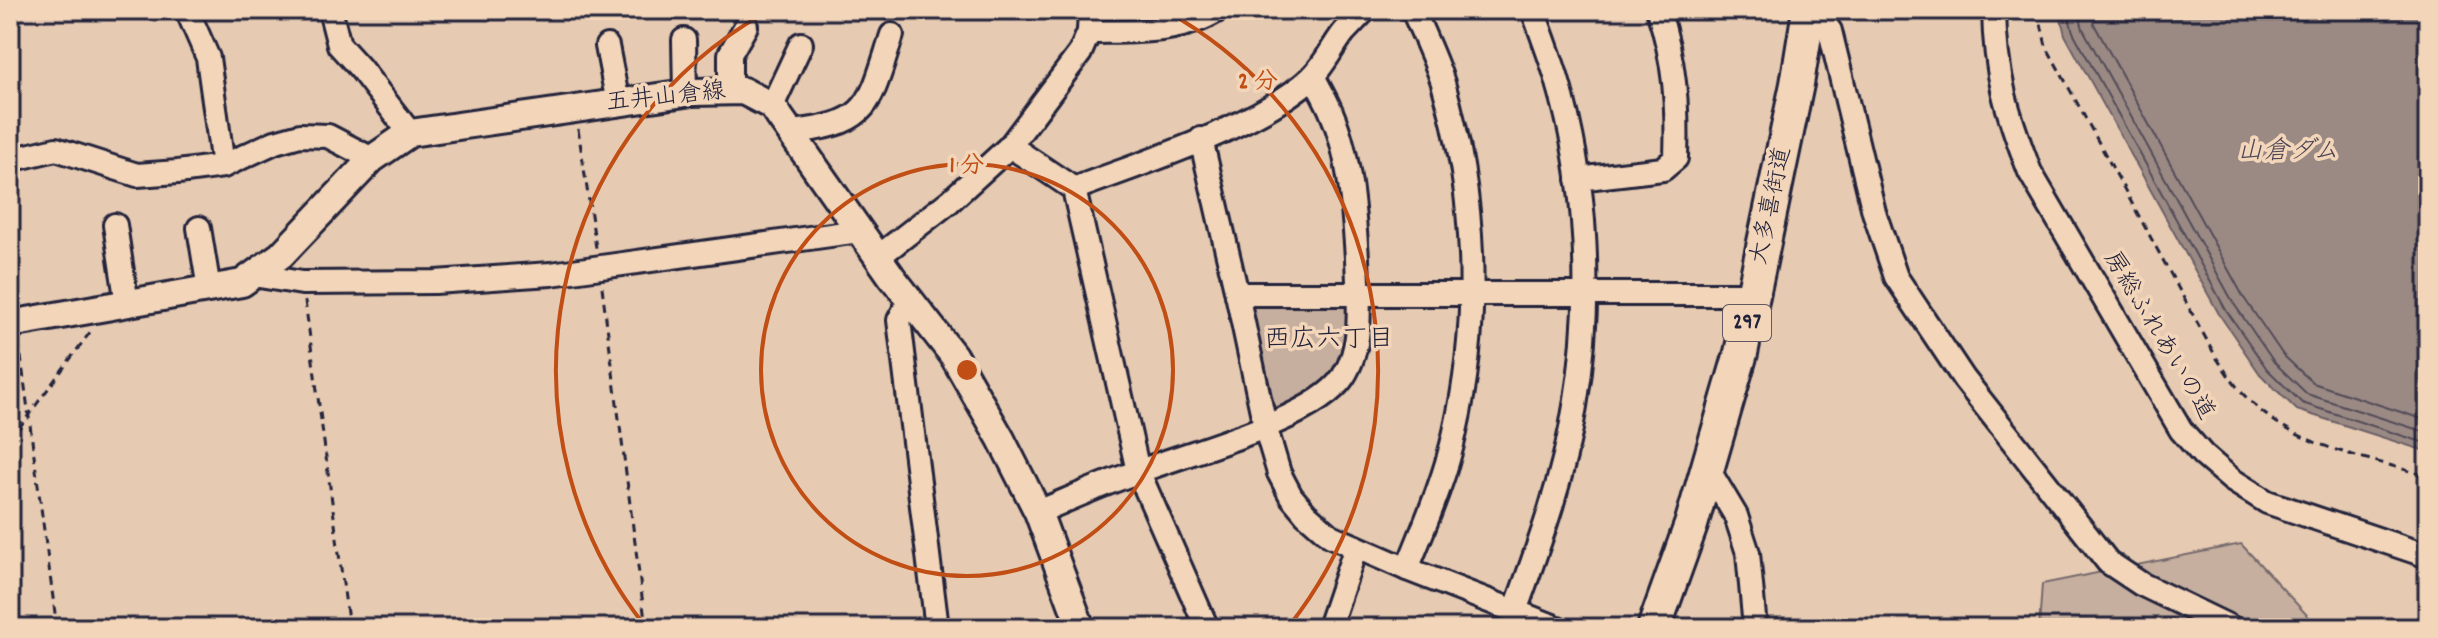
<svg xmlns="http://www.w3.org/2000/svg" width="2438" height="638" font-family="Dekko,'Klee One',sans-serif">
<rect width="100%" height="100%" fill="#e6cbb2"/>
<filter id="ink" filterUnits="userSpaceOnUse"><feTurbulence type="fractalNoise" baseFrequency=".0125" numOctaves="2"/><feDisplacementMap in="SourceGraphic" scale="16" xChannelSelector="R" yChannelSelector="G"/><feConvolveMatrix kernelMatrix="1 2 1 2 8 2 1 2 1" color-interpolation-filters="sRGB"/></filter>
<g filter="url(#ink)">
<!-- green -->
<g fill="#c6af9e" stroke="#74686c" stroke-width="2">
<path d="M 1340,300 L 1350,308 C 1354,360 1325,387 1283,411 L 1271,409 L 1250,309 L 1256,304 Z"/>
<path d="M 2241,544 L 2319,628 L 2039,628 L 2042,584 Z"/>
</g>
<!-- water -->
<path fill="#9b8a84" stroke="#6b6067" stroke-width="2" d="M 2059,10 L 2428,10 L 2428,452 L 2297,410 L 2260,374 L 2219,314 L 2065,35 Z"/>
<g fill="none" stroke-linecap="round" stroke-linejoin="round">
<!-- shore -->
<g stroke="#524c58" stroke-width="2">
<path d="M 2067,10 L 2073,32 L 2226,310 L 2267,369 L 2302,403 L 2428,444"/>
<path d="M 2078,10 L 2083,29 L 2234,304 L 2274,362 L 2307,394 L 2428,433"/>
<path d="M 2090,10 L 2094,24 L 2244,298 L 2283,355 L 2313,383 L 2428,421"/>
</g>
<defs>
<g id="minor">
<path d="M 187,10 L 208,58 L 223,166"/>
<path d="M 330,10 L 339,45 L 360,68 L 410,133"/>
<path d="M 1815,10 L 1830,31 L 1874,212 L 1896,277 L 1964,379 L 2108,562 L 2141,584 L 2232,628"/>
<path d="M 1994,10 C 1995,75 2007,113 2030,172 L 2181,430 L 2203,455 L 2232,480 L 2267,502 L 2428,556"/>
<path d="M 1089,32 C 1132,31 1181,34 1218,10"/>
<path d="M 684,40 L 685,93"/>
<path d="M 607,46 L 618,103"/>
<path d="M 730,91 L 730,54 L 746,26"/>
<path d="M 772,106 L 801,44"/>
<path d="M 790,132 C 871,124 869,106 892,35"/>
<path d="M 1201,139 L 1237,294 L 1265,426 L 1279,473 L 1291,496 L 1306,514 L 1331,536 L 1407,569 L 1558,628"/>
<path d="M 1010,146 L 1074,189 L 1138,471 L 1207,628"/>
<path d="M 10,160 L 56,149 L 137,175 L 178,172 L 223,166 L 275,142 L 300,135 L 328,136 L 372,159"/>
<path d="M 1578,179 L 1663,169 L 1676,158 C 1678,105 1675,61 1658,10"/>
<path d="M 1074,189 C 1144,162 1258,127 1312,77 C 1325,64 1333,46 1344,32 C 1351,25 1358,17 1365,10"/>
<path d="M 115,225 L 127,304"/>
<path d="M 199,228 L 209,289"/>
<path d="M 878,257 L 950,201 L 1010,146 L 1080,53 L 1089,32 L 1090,10"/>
<path d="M 253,275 L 302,283 L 435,282 L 551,274 L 859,231"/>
<path d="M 1237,294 L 1753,294"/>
<path d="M 910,300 L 899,320 L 937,628"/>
<path d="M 1708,469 L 1736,516 L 1748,553 L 1755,628"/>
<path d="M 1038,512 C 1072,498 1105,483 1140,471 C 1189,452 1315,420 1343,377 C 1365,344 1358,296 1357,258 C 1354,213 1350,156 1332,114 C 1327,101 1319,88 1313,76"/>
<path d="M 1407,569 C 1425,524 1445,479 1455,432 C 1481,317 1476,196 1443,83 C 1435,58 1423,34 1413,10"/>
<path d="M 1515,611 C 1539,545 1564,477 1575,406 C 1593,300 1588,183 1557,79 C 1550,56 1541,33 1533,10"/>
<path d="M 1329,627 L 1356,547"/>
</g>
<path id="major" d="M 10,324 L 242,283 L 281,255 L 372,159 L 410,133 L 692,92 L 743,91 L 772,106 L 892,277 L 953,355 L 1001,439 L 1038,512 L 1081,628"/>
<path id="highway" d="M 1654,628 L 1691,525 L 1741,353 L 1797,84 L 1809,10"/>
</defs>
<!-- minor casing -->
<use href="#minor" stroke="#22223b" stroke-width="28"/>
<!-- major casing -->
<use href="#major" stroke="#22223b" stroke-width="32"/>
<!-- highway casing -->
<use href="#highway" stroke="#22223b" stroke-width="38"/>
<!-- path -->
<g stroke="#22223b" stroke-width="3" stroke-dasharray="8 6" stroke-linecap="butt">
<path d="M 2038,10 L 2046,46 L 2216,357 C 2225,370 2234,385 2245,396 C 2296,450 2362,454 2428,477"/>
<path d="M 578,129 L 596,248"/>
<path d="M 602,287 L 646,628"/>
<path d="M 305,301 L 349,628"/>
<path d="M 19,342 L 57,628"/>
<path d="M 10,440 L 91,331"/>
</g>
<!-- minor -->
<use href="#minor" stroke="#f3d6b9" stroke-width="22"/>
<!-- major -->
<use href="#major" stroke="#f3d6b9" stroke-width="26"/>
<!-- highway -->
<use href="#highway" stroke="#f3d6b9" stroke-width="32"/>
</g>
</g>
<!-- distance rings -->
<g fill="none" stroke="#c04e15" stroke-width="4">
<circle cx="967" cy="370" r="206"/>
<path d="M645 626A411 411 0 0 1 768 11M1166 11A411 411 0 0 1 1289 626"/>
</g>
<g text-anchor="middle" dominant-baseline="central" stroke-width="7" stroke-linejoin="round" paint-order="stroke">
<!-- shield labels -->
<rect fill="#f3d6b9" stroke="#615861" stroke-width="2" x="1723" y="305" width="48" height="36" rx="6"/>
<g font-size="22" font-weight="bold" fill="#22223b">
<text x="1747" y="323">297</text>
</g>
<!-- street labels -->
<g font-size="24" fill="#22223b" stroke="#f3d6b9">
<text transform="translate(666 98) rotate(-6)">五井山倉線</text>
<text transform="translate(1772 206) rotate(-78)">大多喜街道</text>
<text transform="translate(2158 336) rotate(59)">房総ふれあいの道</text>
</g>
<!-- water labels -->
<g font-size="26" font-style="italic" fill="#4c4655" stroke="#f3d6b9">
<text x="2288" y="152">山倉ダム</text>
</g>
<!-- neighbourhood labels -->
<g font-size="26" fill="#22223b" stroke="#f3d6b9">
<text x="1329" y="340">西広六丁目</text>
</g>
</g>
<circle cx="967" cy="370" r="12" fill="#c04e15" stroke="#f3d6b9" stroke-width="4"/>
<g font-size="24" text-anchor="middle" font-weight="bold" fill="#c04e15" stroke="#f3d6b9" stroke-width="7" stroke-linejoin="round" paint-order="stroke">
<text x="1258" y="88">2 分</text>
<text x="967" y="172">1 分</text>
</g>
<!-- margin -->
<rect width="2438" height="638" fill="none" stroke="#f3d6b9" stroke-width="40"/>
<rect x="20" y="20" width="2398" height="598" fill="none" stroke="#22223b" stroke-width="3" filter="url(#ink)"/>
</svg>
